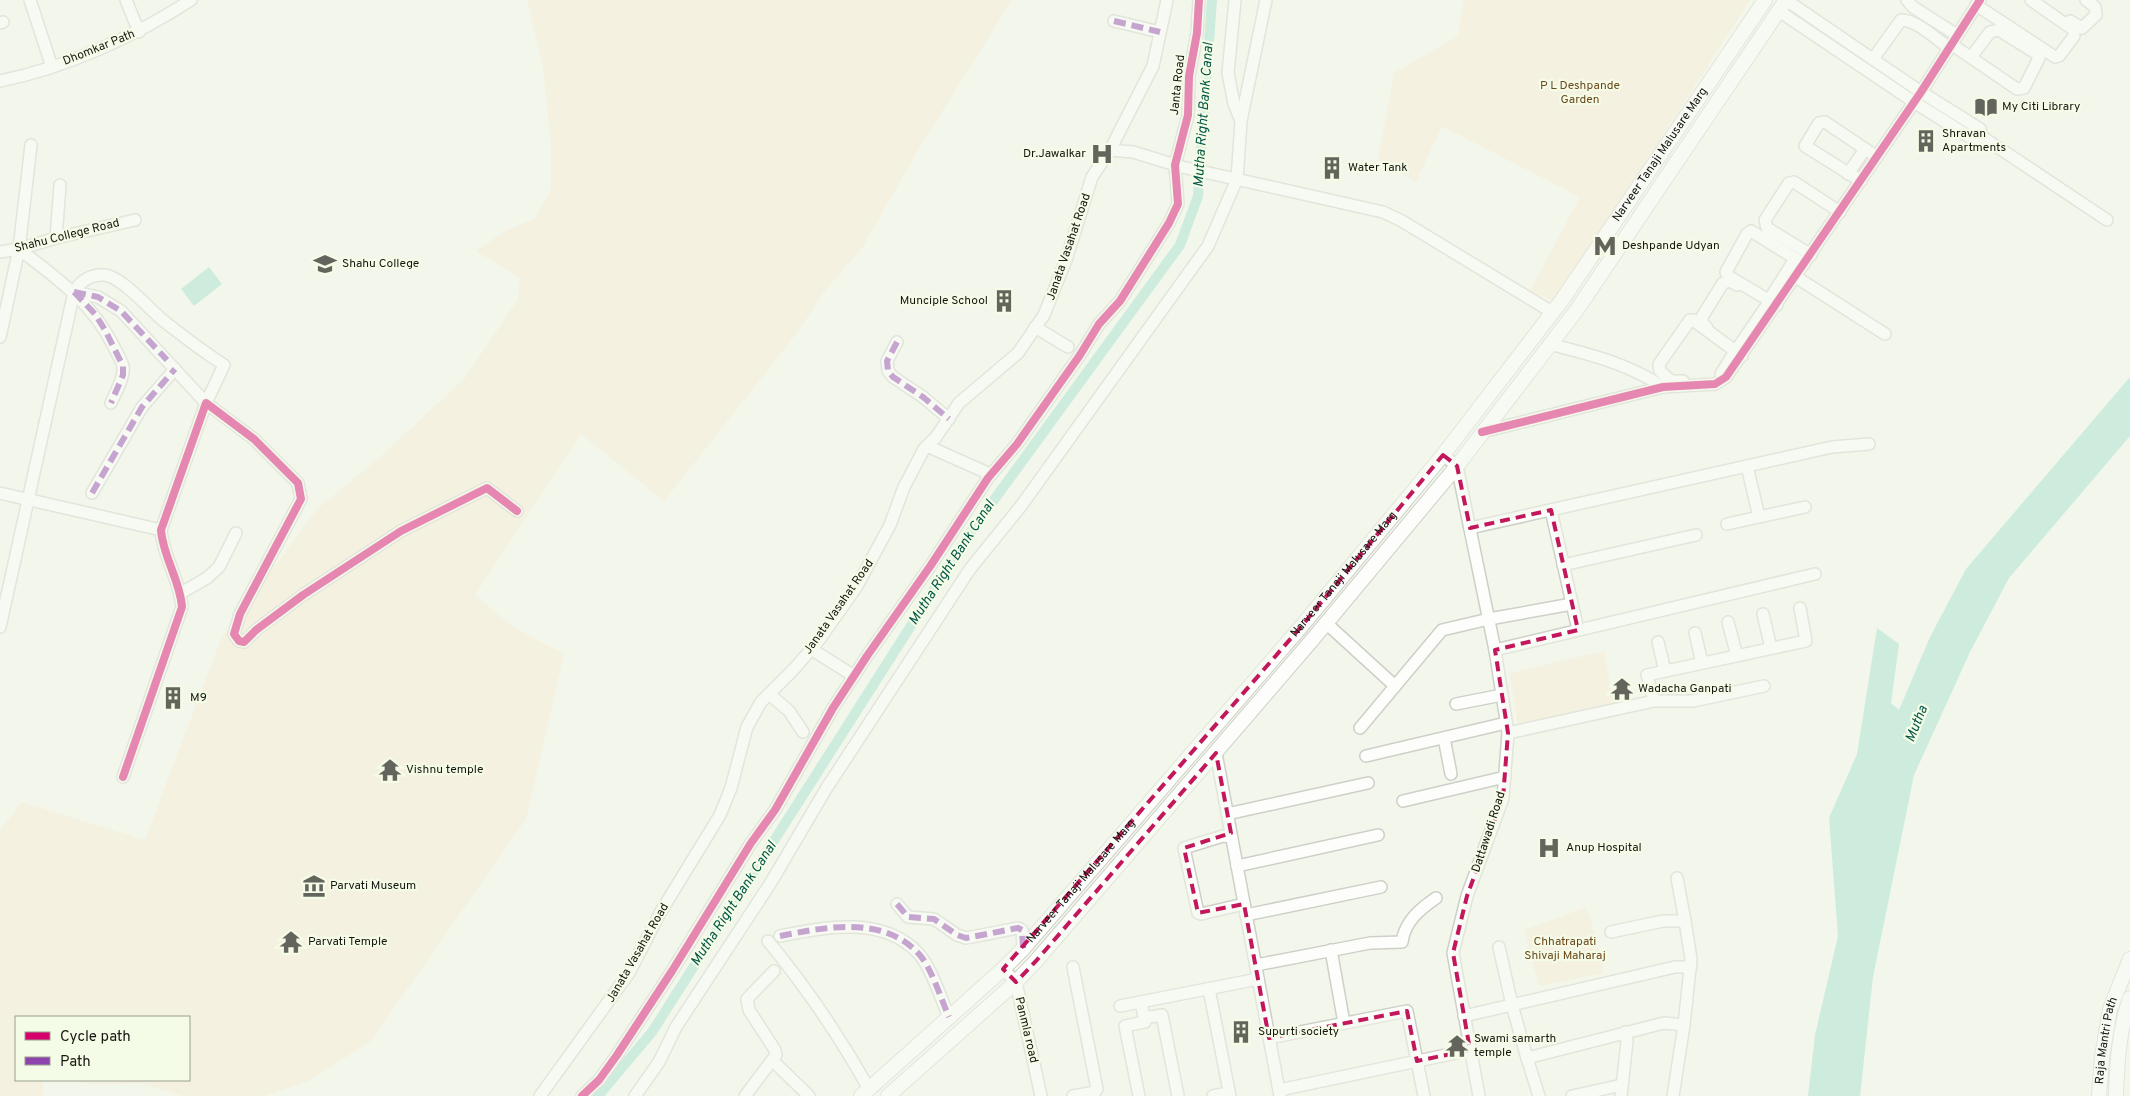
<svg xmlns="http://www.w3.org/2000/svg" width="2130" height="1096" font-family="Overpass,sans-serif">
<rect width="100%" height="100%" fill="#f3f6eb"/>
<!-- green -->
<g fill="#f8ead3">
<path d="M 527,0 L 1012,0 L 921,145 L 862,248 L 824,292 L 797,333 L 664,501 L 581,434 L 475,595 L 513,627 L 564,654 L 526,819 L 371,1041 L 309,1081 L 264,1096 L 183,1096 L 139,1083 L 97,1085 L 67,1080 L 189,1080 L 189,1017 L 16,1017 L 16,1080 L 43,1080 L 43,1096 L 0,1096 L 0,830 L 22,802 L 145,840 L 221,639 L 317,509 L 380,457 L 465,378 L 518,299 L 520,278 L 476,251 L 505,231 L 534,219 L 551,190 L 551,144 L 543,67 Z"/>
<path d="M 1464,0 L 1750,0 L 1556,302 L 1530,291 L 1580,197 L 1442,126 L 1416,182 L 1378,160 L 1394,73 L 1458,36 Z"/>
<path d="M 1604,651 L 1614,703 L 1518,725 L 1510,673 Z"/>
<path d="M 1585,908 L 1590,916 L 1604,973 L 1539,986 L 1524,930 Z"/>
</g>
<!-- water -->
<g fill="#9fe1cd">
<path d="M 209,267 L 222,284 L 194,306 L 181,289 Z"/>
<path d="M 2130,377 L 2130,436 L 2009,578 L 1970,652 L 1914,775 L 1873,977 L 1860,1096 L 1808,1096 L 1815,1035 L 1838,936 L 1829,818 L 1857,754 L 1877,628 L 1899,644 L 1891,703 L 1899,710 L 1930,637 L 1966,569 Z"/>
</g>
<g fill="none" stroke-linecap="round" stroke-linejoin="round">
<!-- canal -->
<path stroke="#9fe1cd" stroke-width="10" d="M 598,1096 L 652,1032 L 972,530 L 1180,245 L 1198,196 L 1212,0"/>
<defs>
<g id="minor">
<path d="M 30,0 L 52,67"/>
<path d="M 126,0 L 139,32"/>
<path d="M 1235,0 L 1228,73 L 1234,104 L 1241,121"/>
<path d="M 1786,0 L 1921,92 L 1980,129 L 1981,136"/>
<path d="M 1907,0 L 1913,7 L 1957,35"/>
<path d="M 1976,5 L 2055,57 L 2059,56 L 2074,36 L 2074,30 L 2031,0"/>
<path d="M 1779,11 L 1914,102 L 1973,139 L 1981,136"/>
<path d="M 1114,21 L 1160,32"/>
<path d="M 2070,21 L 2082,28 L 2096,15 L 2095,7 L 2086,0"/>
<path d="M 0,23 L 3,22"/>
<path d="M 1951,44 L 2017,89 L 2024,88 L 2039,58 L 2037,54 L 1999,30 L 1990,32 L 1971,57"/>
<path d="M 1873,59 L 1901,20 C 1917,20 1936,39 1949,48"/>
<path d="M 0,81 C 65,68 136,36 191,0"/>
<path d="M 1981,136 L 2107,220"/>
<path d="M 1110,150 L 1133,152 L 1182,167 L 1383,212 L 1402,221 L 1552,312"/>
<path d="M 1848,174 L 1865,149"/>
<path d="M 1861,181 L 1805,146 L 1819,123 L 1825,122 L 1877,157"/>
<path d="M 56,238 L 60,185"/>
<path d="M 19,249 C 57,279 90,300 113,345 C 116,352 121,359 123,366 C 125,378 115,393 111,403"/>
<path d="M 0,252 L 19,249 L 56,238 L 135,220"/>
<path d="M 1811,255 L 1767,228 L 1765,220 L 1789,183 L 1794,182 L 1840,212"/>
<path d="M 1796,277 L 1885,334"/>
<path d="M 1769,300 L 1795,259"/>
<path d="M 1777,305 L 1728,276 L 1726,272 L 1747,234 L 1751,231 L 1804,264"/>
<path d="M 1035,327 L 1068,347"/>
<path d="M 1707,328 L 1702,322 L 1702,317 L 1723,283 L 1730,281 L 1737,285"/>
<path d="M 0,337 L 19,249 L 31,145"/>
<path d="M 897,342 L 887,361 L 888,371 L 893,377 L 923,397 L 949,419"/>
<path d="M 1549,344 C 1589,354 1629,364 1663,387"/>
<path d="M 1737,349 L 1767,305"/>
<path d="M 1721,374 L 1735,351"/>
<path d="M 1683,381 L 1671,381 L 1660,371 L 1659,364 L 1690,320 L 1693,320 L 1742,356"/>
<path d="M 1482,432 L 1663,387 L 1715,384 L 1726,377 L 1921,92 L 1980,0"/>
<path d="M 927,446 L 990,474"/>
<path d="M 1443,455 L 1457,466 L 1495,650 L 1508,733 L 1503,798 L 1467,896 L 1453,953 L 1479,1096"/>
<path d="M 1747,466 L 1759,517"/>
<path d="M 0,493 L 161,530"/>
<path d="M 92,493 L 142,407 L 175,369"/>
<path d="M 1551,510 L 1578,630"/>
<path d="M 1727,524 L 1805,507"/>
<path d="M 1470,528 L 1832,447 L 1869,444"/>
<path d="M 1563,565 L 1696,535"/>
<path d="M 181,593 L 207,578 L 219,567 L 236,533"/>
<path d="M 1763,614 L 1771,648"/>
<path d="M 1728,622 L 1737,656"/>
<path d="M 1326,623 L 1395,686"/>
<path d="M 0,627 L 74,292 C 81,280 91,274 105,275 C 122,277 151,311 165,322 C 184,337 204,352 224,365 L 206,403 L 121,311 L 98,297 L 74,292"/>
<path d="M 1695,633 L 1702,663"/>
<path d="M 1658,642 L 1665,671"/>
<path d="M 811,649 L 854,676"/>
<path d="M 1495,650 L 1815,574"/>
<path d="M 769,694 L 789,711 L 803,732"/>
<path d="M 1654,701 L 1647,675 L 1806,641 L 1800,608"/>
<path d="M 1456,704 L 1502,695"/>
<path d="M 1360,728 L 1442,630 L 1489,619 L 1572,604"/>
<path d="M 1508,733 L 1654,701 L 1693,701 L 1764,686"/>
<path d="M 1444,738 L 1451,774"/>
<path d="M 1216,753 L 1280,1096"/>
<path d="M 1366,756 L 1506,723"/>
<path d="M 123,777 L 182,607 C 180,580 163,557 161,530 L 206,403 L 254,439 L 298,483 L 301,499 L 240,614 L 234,634 L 239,641 L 244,642 L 256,630 L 303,595 L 401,531 L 487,488 L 517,511"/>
<path d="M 1403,801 L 1505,777"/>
<path d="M 1227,814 L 1368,783"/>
<path d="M 1231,837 L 1223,836 L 1184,848 L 1198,913 L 1201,914 L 1244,904"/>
<path d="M 1237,866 L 1378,835"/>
<path d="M 1677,878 L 1685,921"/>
<path d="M 897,904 L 908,917 L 934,919 L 957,935 L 966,938 L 1018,928 L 1022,930 L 1023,949"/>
<path d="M 1246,915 L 1381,887"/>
<path d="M 1611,932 L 1663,921 L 1685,921 L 1691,959 L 1684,1025 L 1673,1096"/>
<path d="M 780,936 C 826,927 883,915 919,954 C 932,969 941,999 949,1017"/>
<path d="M 768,941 C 806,987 840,1037 869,1089"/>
<path d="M 1499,947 L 1512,1005 L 1527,1058"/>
<path d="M 1331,950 L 1344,1023"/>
<path d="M 1256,965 L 1370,943 L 1402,942 C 1405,921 1420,909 1436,898"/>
<path d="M 1003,969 L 1016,982 L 1041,1096"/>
<path d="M 1209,989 L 1230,1096"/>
<path d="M 1120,1006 L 1258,979"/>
<path d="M 1464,1016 L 1675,967 L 1691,967"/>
<path d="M 1144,1018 L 1162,1015 L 1178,1096"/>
<path d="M 1269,1038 L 1407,1011 L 1424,1096"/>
<path d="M 773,1061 L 809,1096"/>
<path d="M 1279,1090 L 1470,1050"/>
<path d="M 540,1096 L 629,973 L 660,913 L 720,815 L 731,788 L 747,727 L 761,702 L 794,669 L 819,640 L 857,586 L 890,525 L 904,487 L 924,449 L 936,437 L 959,403 L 1018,353 L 1044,315 L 1066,260 L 1092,177 L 1110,150 L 1153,66 L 1167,0"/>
<path d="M 582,1096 L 599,1080 L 617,1055 L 672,971 L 751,843 L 775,810 L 833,708 L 867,656 L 931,565 L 988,478 L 1017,444 L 1080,355 L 1099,324 L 1120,301 L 1169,223 L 1178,204 L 1175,165 L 1188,115 L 1189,76 L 1197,33 L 1199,0"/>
<path d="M 635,1096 L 659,1062 L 676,1027 L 770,884 L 826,789 L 970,569 L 1021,506 L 1208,246 L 1237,179 L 1241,121 L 1266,0"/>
<path d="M 745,1096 L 776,1055 L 775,1050 L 749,1010 L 747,999 L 774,971"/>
<path d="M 1073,1096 L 1095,1092 L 1097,1089 L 1073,967"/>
<path d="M 1139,1096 L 1125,1026 L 1145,1022 L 1141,1002"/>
<path d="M 1213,1096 L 1229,1093"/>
<path d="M 1539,1096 L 1527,1058 L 1664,1023 L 1684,1025"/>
<path d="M 1572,1096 L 1622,1085"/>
<path d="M 1621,1096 L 1627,1041 L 1625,1032"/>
</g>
<g id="major">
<path id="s1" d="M 861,1096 L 1003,969 L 1023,949 L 1300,628 L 1443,455 L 1562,300 L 1765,0"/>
<path d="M 888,1096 L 1016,982 L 1036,961 L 1313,639 L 1457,466 L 1576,311 L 1786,0"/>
<path id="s2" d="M 2099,1096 L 2102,1057 L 2110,1009 L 2130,959"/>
<path d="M 2116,1096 C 2117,1063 2119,1030 2130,998"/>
</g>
</defs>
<!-- minor casing -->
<use href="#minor" stroke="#cdd0c7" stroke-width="14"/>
<!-- major casing -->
<use href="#major" stroke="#cdd0c7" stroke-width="16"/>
<!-- minor -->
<use href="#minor" stroke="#fdfefc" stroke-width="11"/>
<!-- major -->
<use href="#major" stroke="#fdfefc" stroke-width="14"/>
<!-- quiet -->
<g stroke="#8e44ad" stroke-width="6" stroke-dasharray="12 6" stroke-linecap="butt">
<path d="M 1114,21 L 1160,32"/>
<path d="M 74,292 L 95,314 L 105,330 L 123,366 L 123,375 L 111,403"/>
<path d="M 74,292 L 98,297 L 121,311 L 167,360"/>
<path d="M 897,342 L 887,361 L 888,371 L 893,377 L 923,397 L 949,419"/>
<path d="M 92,493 L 142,407 L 175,369"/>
<path d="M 897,904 L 908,917 L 934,919 L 957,935 L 966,938 L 1018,928 L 1022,930 L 1023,949"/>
<path d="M 780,936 C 826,927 883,915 919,954 C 932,969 941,999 949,1017"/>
</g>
<defs>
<g id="cycleway">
<path d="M 1482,432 L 1663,387 L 1715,384 L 1726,377 L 1921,92 L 1980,0"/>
<path d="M 123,777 L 182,607 C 180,580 163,557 161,530 L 206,403 L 254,439 L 298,483 L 301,499 L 240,614 L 234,634 L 239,641 L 244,642 L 256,630 L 303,595 L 401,531 L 487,488 L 517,511"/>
<path d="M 582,1096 L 599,1080 L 617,1055 L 672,971 L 751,843 L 775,810 L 833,708 L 867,656 L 931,565 L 988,478 L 1017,444 L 1080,355 L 1099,324 L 1120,301 L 1169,223 L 1178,204 L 1175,165 L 1188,115 L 1189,76 L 1197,33 L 1199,0"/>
</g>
</defs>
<!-- cycleway casing -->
<use href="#cycleway" stroke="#f4fbe6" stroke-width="11"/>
<!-- cycleway -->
<use href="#cycleway" stroke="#d6006c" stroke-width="8"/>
</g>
<!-- marked area -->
<path d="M0 0H2130V1096H0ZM 1443,455 L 1457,466 L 1470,528 L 1551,510 L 1578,630 L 1495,650 L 1508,733 L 1503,798 L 1467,896 L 1453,953 L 1470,1050 L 1417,1061 L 1407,1011 L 1269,1038 L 1244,904 L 1198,913 L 1184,848 L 1231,833 L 1216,753 L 1036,961 L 1016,982 L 1003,969 L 1300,628 Z" fill="#f3f6eb" fill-opacity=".55" fill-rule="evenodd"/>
<path fill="none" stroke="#c2185b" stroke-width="4" stroke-dasharray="10 6" stroke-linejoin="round" d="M 1443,455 L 1457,466 L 1470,528 L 1551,510 L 1578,630 L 1495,650 L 1508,733 L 1503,798 L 1467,896 L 1453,953 L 1470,1050 L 1417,1061 L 1407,1011 L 1269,1038 L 1244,904 L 1198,913 L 1184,848 L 1231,833 L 1216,753 L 1036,961 L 1016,982 L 1003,969 L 1300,628 Z"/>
<!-- icons -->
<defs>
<symbol id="library-bare" viewBox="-9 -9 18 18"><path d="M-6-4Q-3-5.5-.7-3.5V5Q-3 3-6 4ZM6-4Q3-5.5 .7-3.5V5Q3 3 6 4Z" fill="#63655d" stroke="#f4fbe6" stroke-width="2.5" paint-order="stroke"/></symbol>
<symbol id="building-bare" viewBox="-9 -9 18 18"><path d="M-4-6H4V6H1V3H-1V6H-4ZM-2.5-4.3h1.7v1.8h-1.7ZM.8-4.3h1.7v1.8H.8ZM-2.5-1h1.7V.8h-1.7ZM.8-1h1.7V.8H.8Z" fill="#63655d" stroke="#f4fbe6" stroke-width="2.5" paint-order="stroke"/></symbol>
<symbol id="hospital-bare" viewBox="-9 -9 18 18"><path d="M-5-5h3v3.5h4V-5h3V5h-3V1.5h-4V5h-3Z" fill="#63655d" stroke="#f4fbe6" stroke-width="2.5" paint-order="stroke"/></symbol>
<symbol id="metro-bare" viewBox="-9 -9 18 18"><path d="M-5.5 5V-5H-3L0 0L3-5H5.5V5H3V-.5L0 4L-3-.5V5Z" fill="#63655d" stroke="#f4fbe6" stroke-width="2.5" paint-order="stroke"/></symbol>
<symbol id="university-bare" viewBox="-9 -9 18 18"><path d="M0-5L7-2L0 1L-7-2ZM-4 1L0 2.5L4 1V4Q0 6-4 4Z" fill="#63655d" stroke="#f4fbe6" stroke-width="2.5" paint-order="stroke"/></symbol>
<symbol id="temple-bare" viewBox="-9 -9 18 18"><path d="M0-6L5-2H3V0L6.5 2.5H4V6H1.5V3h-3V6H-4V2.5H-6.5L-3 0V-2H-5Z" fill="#63655d" stroke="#f4fbe6" stroke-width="2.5" paint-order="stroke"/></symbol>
<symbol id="museum-bare" viewBox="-9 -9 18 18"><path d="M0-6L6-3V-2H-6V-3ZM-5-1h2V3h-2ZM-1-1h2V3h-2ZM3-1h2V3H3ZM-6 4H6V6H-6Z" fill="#63655d" stroke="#f4fbe6" stroke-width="2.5" paint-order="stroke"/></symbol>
</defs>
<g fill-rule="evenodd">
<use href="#library-bare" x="1970" y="91" width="32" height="32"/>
<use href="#building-bare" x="1910" y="125" width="32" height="32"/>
<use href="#hospital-bare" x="1086" y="138" width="32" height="32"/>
<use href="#building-bare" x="1316" y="152" width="32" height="32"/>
<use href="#metro-bare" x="1589" y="230" width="32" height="32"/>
<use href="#university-bare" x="309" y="248" width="32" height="32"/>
<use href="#building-bare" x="988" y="285" width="32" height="32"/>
<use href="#temple-bare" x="1606" y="673" width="32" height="32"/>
<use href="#building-bare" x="157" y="682" width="32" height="32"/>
<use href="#temple-bare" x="374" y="754" width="32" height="32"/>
<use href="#hospital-bare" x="1533" y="832" width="32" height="32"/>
<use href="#museum-bare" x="298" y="870" width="32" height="32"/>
<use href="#temple-bare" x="275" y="926" width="32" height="32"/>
<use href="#building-bare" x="1225" y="1016" width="32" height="32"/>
<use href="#temple-bare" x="1441" y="1030" width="32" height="32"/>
</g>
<g text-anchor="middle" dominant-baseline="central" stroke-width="4.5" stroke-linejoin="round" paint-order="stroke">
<!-- street labels -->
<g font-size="12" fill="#151710" stroke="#f4fbe6">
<text transform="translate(99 48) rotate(-22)">Dhomkar Path</text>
<text transform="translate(1178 85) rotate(-84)">Janta Road</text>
<text stroke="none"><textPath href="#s1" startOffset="1238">Narveer Tanaji Malusare Marg</textPath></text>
<text transform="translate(67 236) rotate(-14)">Shahu College Road</text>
<text transform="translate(1069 247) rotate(-71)">Janata Vasahat Road</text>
<text stroke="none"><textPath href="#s1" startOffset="712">Narveer Tanaji Malusare Marg</textPath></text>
<text transform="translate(839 607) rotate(-55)">Janata Vasahat Road</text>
<text transform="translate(1489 832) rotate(-72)">Dattawadi Road</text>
<text stroke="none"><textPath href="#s1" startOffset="308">Narveer Tanaji Malusare Marg</textPath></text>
<text transform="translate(638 953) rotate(-60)">Janata Vasahat Road</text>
<text transform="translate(1026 1030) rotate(77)">Panmla road</text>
<text stroke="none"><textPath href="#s2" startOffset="56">Raja Mantri Path</textPath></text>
</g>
<!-- park labels -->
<g font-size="12" fill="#6c4a1d" stroke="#f4fbe6">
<text x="1580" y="86">P L Deshpande<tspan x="1580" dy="14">Garden</tspan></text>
<text x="1565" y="942">Chhatrapati<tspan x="1565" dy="14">Shivaji Maharaj</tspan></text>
</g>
<!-- poi labels -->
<g font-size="12" fill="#151710" stroke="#f4fbe6" text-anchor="start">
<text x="2002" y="107">My Citi Library</text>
<text x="1942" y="134">Shravan<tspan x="1942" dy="14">Apartments</tspan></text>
<text x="1086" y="154" text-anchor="end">Dr.Jawalkar</text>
<text x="1348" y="168">Water Tank</text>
<text x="1622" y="246">Deshpande Udyan</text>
<text x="342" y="264">Shahu College</text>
<text x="988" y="301" text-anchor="end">Munciple School</text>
<text x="1638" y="689">Wadacha Ganpati</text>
<text x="190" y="698">M9</text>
<text x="406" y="770">Vishnu temple</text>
<text x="1566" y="848">Anup Hospital</text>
<text x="330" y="886">Parvati Museum</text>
<text x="308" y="942">Parvati Temple</text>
<text x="1258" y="1032">Supurti society</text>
<text x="1474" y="1039">Swami samarth<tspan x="1474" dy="14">temple</tspan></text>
</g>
<!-- water labels -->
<g font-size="14" font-style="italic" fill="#035747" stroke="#f4fbe6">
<text transform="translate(1204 115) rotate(-86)">Mutha Right Bank Canal</text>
<text transform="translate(952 563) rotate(-57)">Mutha Right Bank Canal</text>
<text transform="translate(1917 724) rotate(-68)">Mutha</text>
<text transform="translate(734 904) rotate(-57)">Mutha Right Bank Canal</text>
</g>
</g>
<!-- legend -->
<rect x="15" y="1016" width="175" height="65" fill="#f4fbe6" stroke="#9ba090"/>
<rect x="25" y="1032" width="25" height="8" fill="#d6006c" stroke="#9ba090"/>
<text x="60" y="1041" font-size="15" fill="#151710">Cycle path</text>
<rect x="25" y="1057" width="25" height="8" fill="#8e44ad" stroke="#9ba090"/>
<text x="60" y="1066" font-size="15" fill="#151710">Path</text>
</svg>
